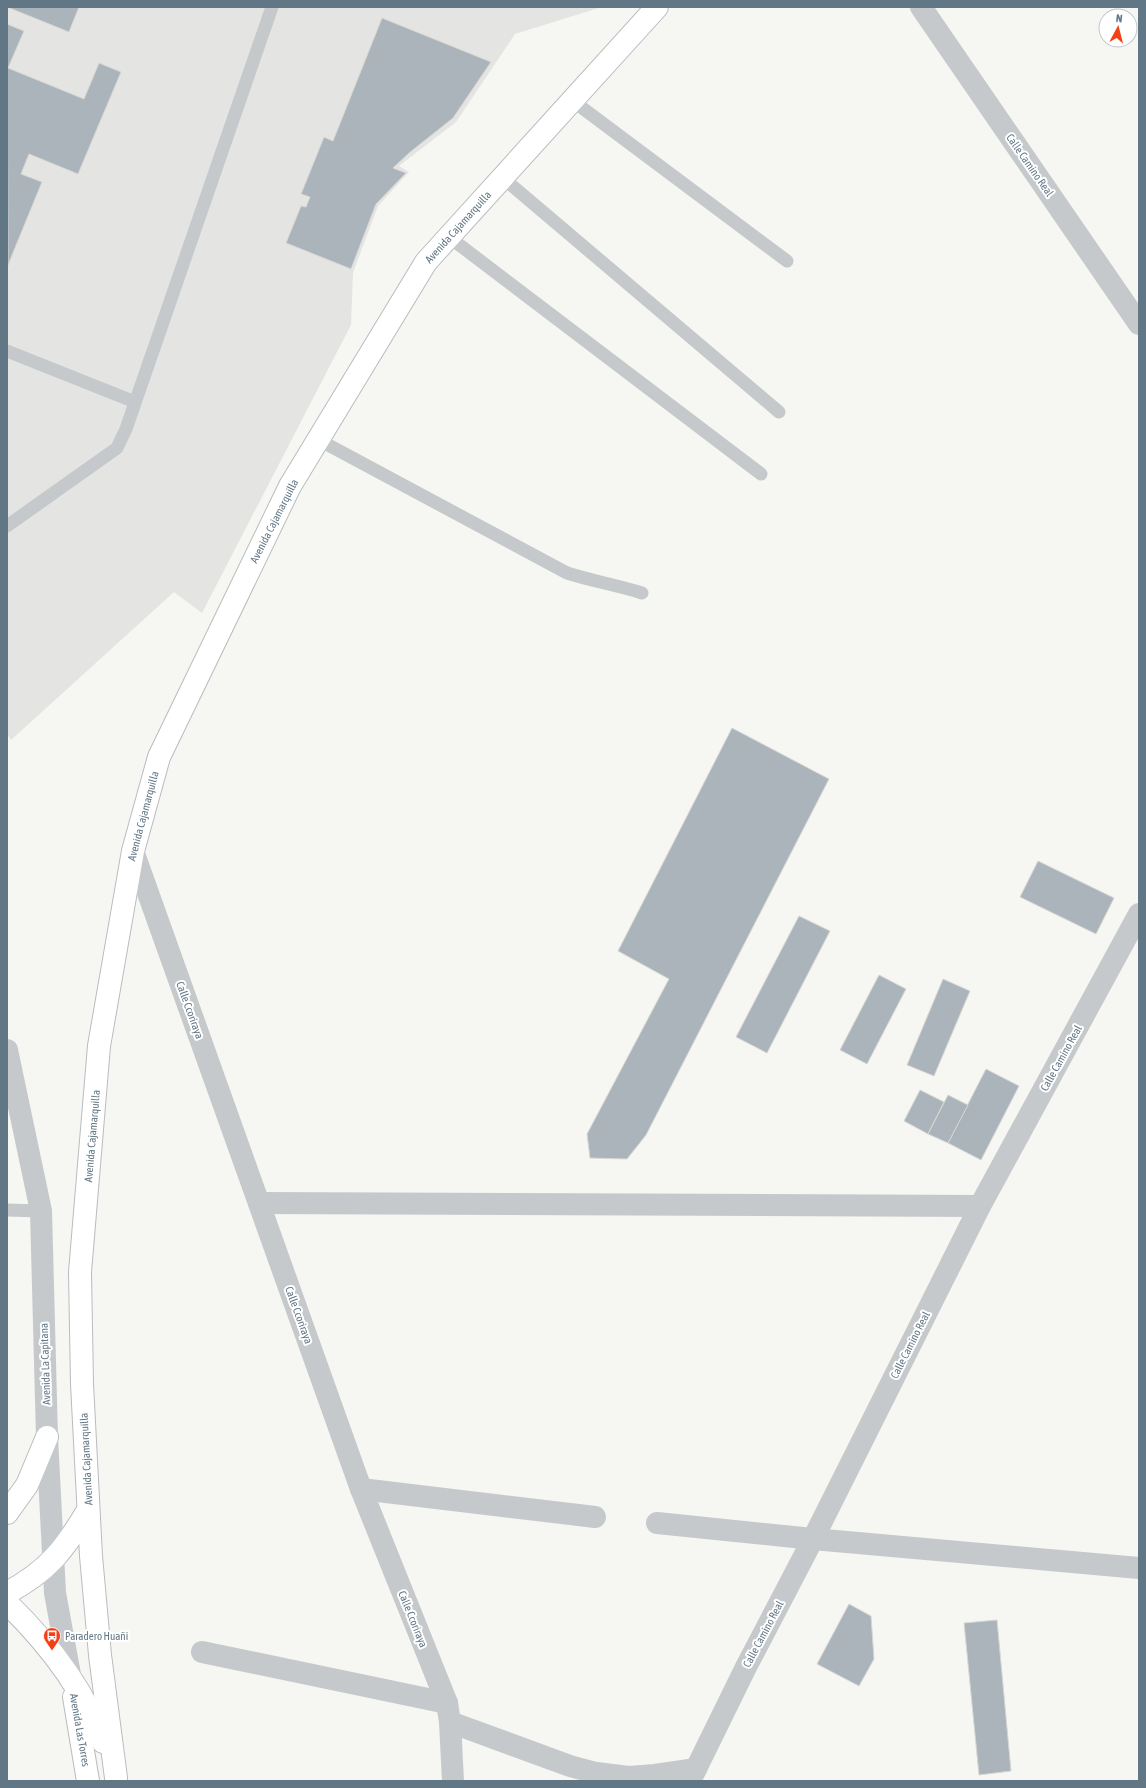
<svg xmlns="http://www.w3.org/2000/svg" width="1146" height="1788" font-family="'Asap Condensed',sans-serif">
<rect width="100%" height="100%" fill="#f6f6f2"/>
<!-- built -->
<path fill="#e4e5e3" d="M 7,7 L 602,7 L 515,34 L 456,122 L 399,166 L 409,172 L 378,206 L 353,273 L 351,325 L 202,613 L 174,592 L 11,740 L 7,733 Z"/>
<!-- building -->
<g fill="#abb4ba" stroke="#d7d7d5">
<path d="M 7,7 L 79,7 L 69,32 Z"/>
<path d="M 382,18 L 491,62 L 453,118 L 409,153 L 393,168 L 406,173 L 376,204 L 351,269 L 286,243 L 301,206 L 306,207 L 310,197 L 301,194 L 324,137 L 333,141 Z"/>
<path d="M 7,24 L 24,31 L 8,68 L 84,99 L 99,63 L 121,72 L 78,174 L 29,154 L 21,174 L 42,182 L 8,265 Z"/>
<path d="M 732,728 L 829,779 L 646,1135 L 627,1159 L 590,1158 L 587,1134 L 669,979 L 618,951 Z"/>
<path d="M 1038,861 L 1114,898 L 1096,934 L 1020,897 Z"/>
<path d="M 799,916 L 830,931 L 767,1053 L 736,1037 Z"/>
<path d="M 879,975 L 906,989 L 867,1064 L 840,1050 Z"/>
<path d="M 943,979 L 970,991 L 934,1076 L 907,1065 Z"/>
<path d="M 986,1069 L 1019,1086 L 981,1160 L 948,1143 Z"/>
<path d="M 920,1090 L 944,1102 L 928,1134 L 904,1121 Z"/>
<path d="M 948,1095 L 968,1105 L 948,1143 L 928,1134 Z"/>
<path d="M 849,1604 L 871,1616 L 874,1659 L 859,1686 L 817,1664 Z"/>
<path d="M 997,1620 L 1011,1771 L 979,1775 L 964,1623 Z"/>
</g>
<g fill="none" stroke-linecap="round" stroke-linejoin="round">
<defs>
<g id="primary">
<path d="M 7,1513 L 27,1485 L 47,1437"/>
<path d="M 7,1593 C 48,1571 65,1549 88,1510"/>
<path d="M 7,1603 C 47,1642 84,1689 103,1742"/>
<path d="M 74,1697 L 88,1781"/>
<path d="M 116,1778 L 100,1655 L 91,1556 L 82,1384 L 80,1272 L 99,1046 L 133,851 L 159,757 L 290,486 L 426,262 L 657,7"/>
</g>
</defs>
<!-- primary casing -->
<use href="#primary" stroke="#b8bcc0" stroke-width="24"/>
<!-- service -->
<g stroke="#c5c9cc" stroke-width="13">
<path d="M 573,101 L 787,261"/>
<path d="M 503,178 L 779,412"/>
<path d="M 449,237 L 761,474"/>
<path d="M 7,351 L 135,402"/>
<path d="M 319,440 L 567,573 C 592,581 617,585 642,593"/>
<path d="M 7,526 L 117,448 L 126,429 L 272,7"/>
<path d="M 7,1210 L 41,1211"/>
</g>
<!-- minor -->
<g stroke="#c5c9cc" stroke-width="22">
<path d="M 921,7 L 1139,324"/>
<path d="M 133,851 L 361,1489 L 447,1703 L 450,1722 L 453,1781"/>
<path d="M 259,1203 L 980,1206"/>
<path d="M 361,1489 L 595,1517"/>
<path d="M 657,1523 L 813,1539 L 1139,1568"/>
<path d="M 202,1652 L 447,1703"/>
<path d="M 450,1722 L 570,1766 L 596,1773 L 629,1777 L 655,1775 L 696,1769"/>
<path d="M 690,1781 L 746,1667 L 813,1539 L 980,1206 L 1139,914"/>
</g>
<!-- tertiary -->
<path stroke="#c5c9cc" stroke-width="22" d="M 7,1050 L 41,1211 L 47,1437 L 55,1593 L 71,1680"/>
<!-- primary -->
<use href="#primary" stroke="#fff" stroke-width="22"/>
</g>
<!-- icons -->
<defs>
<symbol id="bus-pin" viewBox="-11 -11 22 30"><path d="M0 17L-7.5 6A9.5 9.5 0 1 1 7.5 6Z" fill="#f34015" stroke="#fff"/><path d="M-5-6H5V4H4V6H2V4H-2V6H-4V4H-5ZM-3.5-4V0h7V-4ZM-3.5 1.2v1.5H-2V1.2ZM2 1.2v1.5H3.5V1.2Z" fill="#fff"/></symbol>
</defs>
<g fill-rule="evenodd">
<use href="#bus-pin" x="42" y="1626" width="20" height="27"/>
</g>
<g text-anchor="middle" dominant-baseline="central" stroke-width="4" stroke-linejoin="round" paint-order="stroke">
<!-- street labels -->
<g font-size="11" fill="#627786" stroke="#fff">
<text transform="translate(1030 165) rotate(55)">Calle Camino Real</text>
<text transform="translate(458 227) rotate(-48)">Avenida Cajamarquilla</text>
<text transform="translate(274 521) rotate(-63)">Avenida Cajamarquilla</text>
<text transform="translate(143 816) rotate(-75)">Avenida Cajamarquilla</text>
<text transform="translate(190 1010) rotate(70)">Calle Ccoriraya</text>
<text transform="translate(1061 1058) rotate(-61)">Calle Camino Real</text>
<text transform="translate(92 1136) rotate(-85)">Avenida Cajamarquilla</text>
<text transform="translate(299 1315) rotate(70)">Calle Ccoriraya</text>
<text transform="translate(910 1345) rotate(-63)">Calle Camino Real</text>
<text transform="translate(45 1364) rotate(-92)">Avenida La Capitana</text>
<text transform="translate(86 1459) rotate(-93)">Avenida Cajamarquilla</text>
<text transform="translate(413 1619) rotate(68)">Calle Ccoriraya</text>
<text transform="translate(763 1634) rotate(-62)">Calle Camino Real</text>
<text transform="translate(80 1730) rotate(80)">Avenida Las Torres</text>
</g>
<!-- poi labels -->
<g font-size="11" fill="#627786" stroke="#fff" text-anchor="start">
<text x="65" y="1636">Paradero Huañi</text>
</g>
</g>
<!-- border -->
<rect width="1146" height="1788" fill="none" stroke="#627786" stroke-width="16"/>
<!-- north arrow -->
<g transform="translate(1118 28) rotate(7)"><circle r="19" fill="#ffffff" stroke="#c0c9cf"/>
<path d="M0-3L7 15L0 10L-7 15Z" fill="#f34015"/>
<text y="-6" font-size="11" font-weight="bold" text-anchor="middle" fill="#627786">N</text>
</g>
</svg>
